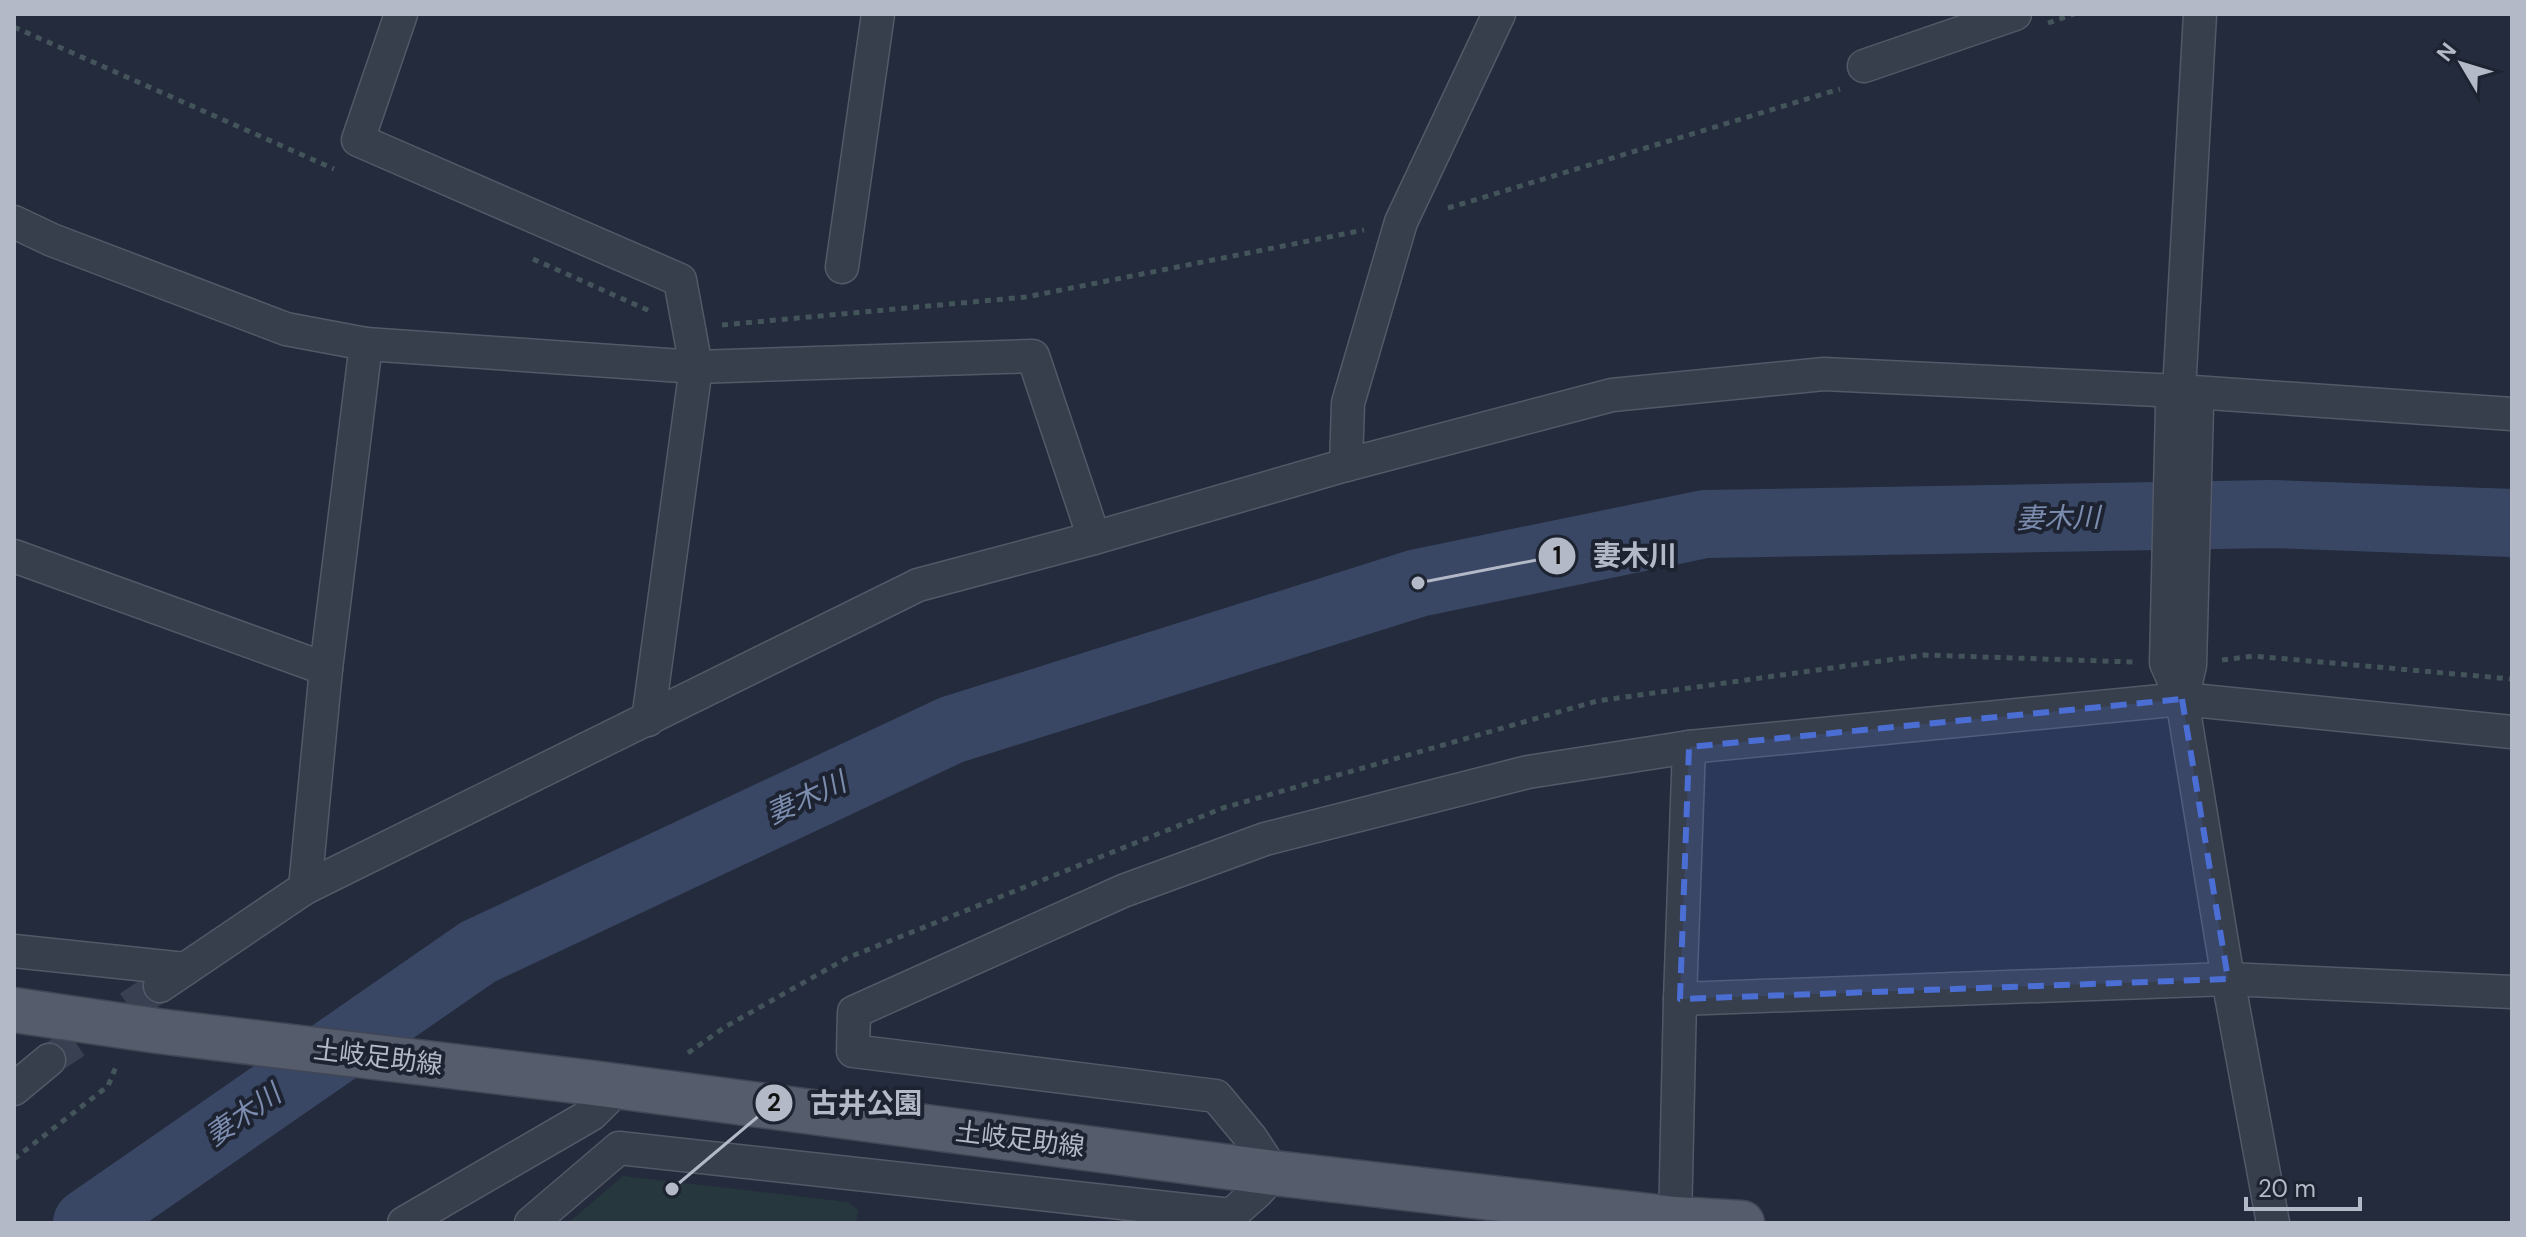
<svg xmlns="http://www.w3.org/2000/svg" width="2526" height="1237" font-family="'DM Sans','Noto Sans JP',sans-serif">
<rect width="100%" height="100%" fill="#242b3c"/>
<!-- green -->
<path fill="#26383d" d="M 623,1176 L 848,1202 L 858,1210 L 856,1223 L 568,1223 Z"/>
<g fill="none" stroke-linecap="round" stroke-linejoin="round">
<!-- river -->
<path stroke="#394765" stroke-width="68" d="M 87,1223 L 478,952 L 951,730 L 1418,583 L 1705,524 L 2272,514 L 2512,523"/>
<!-- street-tunnel -->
<path stroke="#394051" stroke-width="32" stroke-dasharray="32 16" stroke-linecap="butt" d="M 49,1060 L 160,986"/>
<defs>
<g id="street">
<path d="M 401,14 L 358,140 L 680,280 L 696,367 L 648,720"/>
<path d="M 2200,14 L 2179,391 L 2172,406 L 2166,663 L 2182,699 L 2228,979 L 2273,1223"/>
<path d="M 1864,66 L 2015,14"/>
<path d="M 14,222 L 52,240 L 286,329 L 366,344 L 326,669 L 305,888"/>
<path d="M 842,267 L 878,14"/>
<path d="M 366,344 L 696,367 L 1033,356 L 1094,538"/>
<path d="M 2179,391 L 2197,407 L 2190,665 L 2182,699"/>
<path d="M 1346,465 L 1348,403 L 1401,222 L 1499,14"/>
<path d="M 14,556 L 326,669"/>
<path d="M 14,951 L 185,969"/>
<path d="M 160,986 L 305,888 L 918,585 L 1094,538 L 1346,465 L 1612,395 L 1824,374 L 2179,391 L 2512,414"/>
<path d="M 1680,999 L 1689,747"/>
<path d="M 14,1089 L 49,1060"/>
<path d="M 404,1223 L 592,1114 L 620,1086"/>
<path d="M 531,1223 L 619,1148 L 1231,1215"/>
<path d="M 1230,1223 L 1231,1215 L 1257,1192 L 1274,1173 L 1251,1138 L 1216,1096 L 853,1051 L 854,1012 L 1123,891 L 1265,839 L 1528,772 L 1689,747 L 2182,699 L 2512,732"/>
<path d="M 1675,1223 L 1680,999 L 2228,979 L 2512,992"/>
</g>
<path id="primary" d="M 14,1010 L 158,1031 L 593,1083 L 1274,1173 L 1675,1219 L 1742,1223"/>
</defs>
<!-- street casing -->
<use href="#street" stroke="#535967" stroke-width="35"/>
<!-- primary casing -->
<use href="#primary" stroke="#414755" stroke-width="47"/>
<!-- path -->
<g stroke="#43555a" stroke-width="5" stroke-dasharray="6 6" stroke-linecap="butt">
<path d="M 2048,23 L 2074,14"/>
<path d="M 14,27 L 334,169"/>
<path d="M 1448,208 L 1840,89"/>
<path d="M 533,259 L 652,312"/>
<path d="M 722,325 L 1026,297 L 1364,230"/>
<path d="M 2222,660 L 2253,656 L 2512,679"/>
<path d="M 688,1053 L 725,1027 L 847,958 L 1223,808 L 1597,701 L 1924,655 L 2133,662"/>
<path d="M 14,1159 L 108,1086 L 117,1064"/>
</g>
<!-- street -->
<use href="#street" stroke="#373e4c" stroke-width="32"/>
<!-- primary -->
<use href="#primary" stroke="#555c6c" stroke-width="44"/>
</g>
<!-- marked area -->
<path fill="#4a6ed3" fill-opacity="0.2" stroke="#4a6ed3" stroke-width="6" stroke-dasharray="16 10" stroke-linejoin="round" d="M 2182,699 L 2228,979 L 1680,999 L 1689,747 Z"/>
<g text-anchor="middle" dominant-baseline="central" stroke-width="8" stroke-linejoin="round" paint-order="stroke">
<!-- street labels -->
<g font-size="26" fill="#b3b9c7" stroke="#1d2331">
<text transform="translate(378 1057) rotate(7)">土岐足助線</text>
<text transform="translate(1020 1139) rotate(7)">土岐足助線</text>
</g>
<!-- water labels -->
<g font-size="28" font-style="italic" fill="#7c8caf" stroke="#1d2331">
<text transform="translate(2058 518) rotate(-1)">妻木川</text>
<text transform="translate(806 798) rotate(-25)">妻木川</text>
<text transform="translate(243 1115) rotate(-35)">妻木川</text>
</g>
</g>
<!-- callouts -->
<path fill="none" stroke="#b3b9c7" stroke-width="3" d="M1418 583L1557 556M672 1189L774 1103"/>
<g fill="#b3b9c7" stroke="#1d2331" stroke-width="3">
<circle cx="1418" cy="583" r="8"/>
<circle cx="672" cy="1189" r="8"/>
<circle cx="1557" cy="556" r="20"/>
<circle cx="774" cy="1103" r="20"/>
</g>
<g font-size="24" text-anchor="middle" font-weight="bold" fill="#111">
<text x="1557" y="564">1</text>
<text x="774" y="1111">2</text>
</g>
<g font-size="28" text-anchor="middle" font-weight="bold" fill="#b3b9c7" stroke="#1d2331" stroke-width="8" stroke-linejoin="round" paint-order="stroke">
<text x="1635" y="565">妻木川</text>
<text x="866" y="1113">古井公園</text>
</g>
<!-- border -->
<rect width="2526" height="1237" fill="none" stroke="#b3b9c7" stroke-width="32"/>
<!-- north arrow -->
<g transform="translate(2462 64) rotate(308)" stroke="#1d2331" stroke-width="6" paint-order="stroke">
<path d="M0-6L14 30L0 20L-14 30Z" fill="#b3b9c7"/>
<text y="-12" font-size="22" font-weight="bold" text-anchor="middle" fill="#b3b9c7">N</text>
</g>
<!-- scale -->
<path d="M2246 1197v12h114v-12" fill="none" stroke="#b3b9c7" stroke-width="4"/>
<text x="2258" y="1197" font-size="24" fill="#b3b9c7" stroke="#1d2331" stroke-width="6" paint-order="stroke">20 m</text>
</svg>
